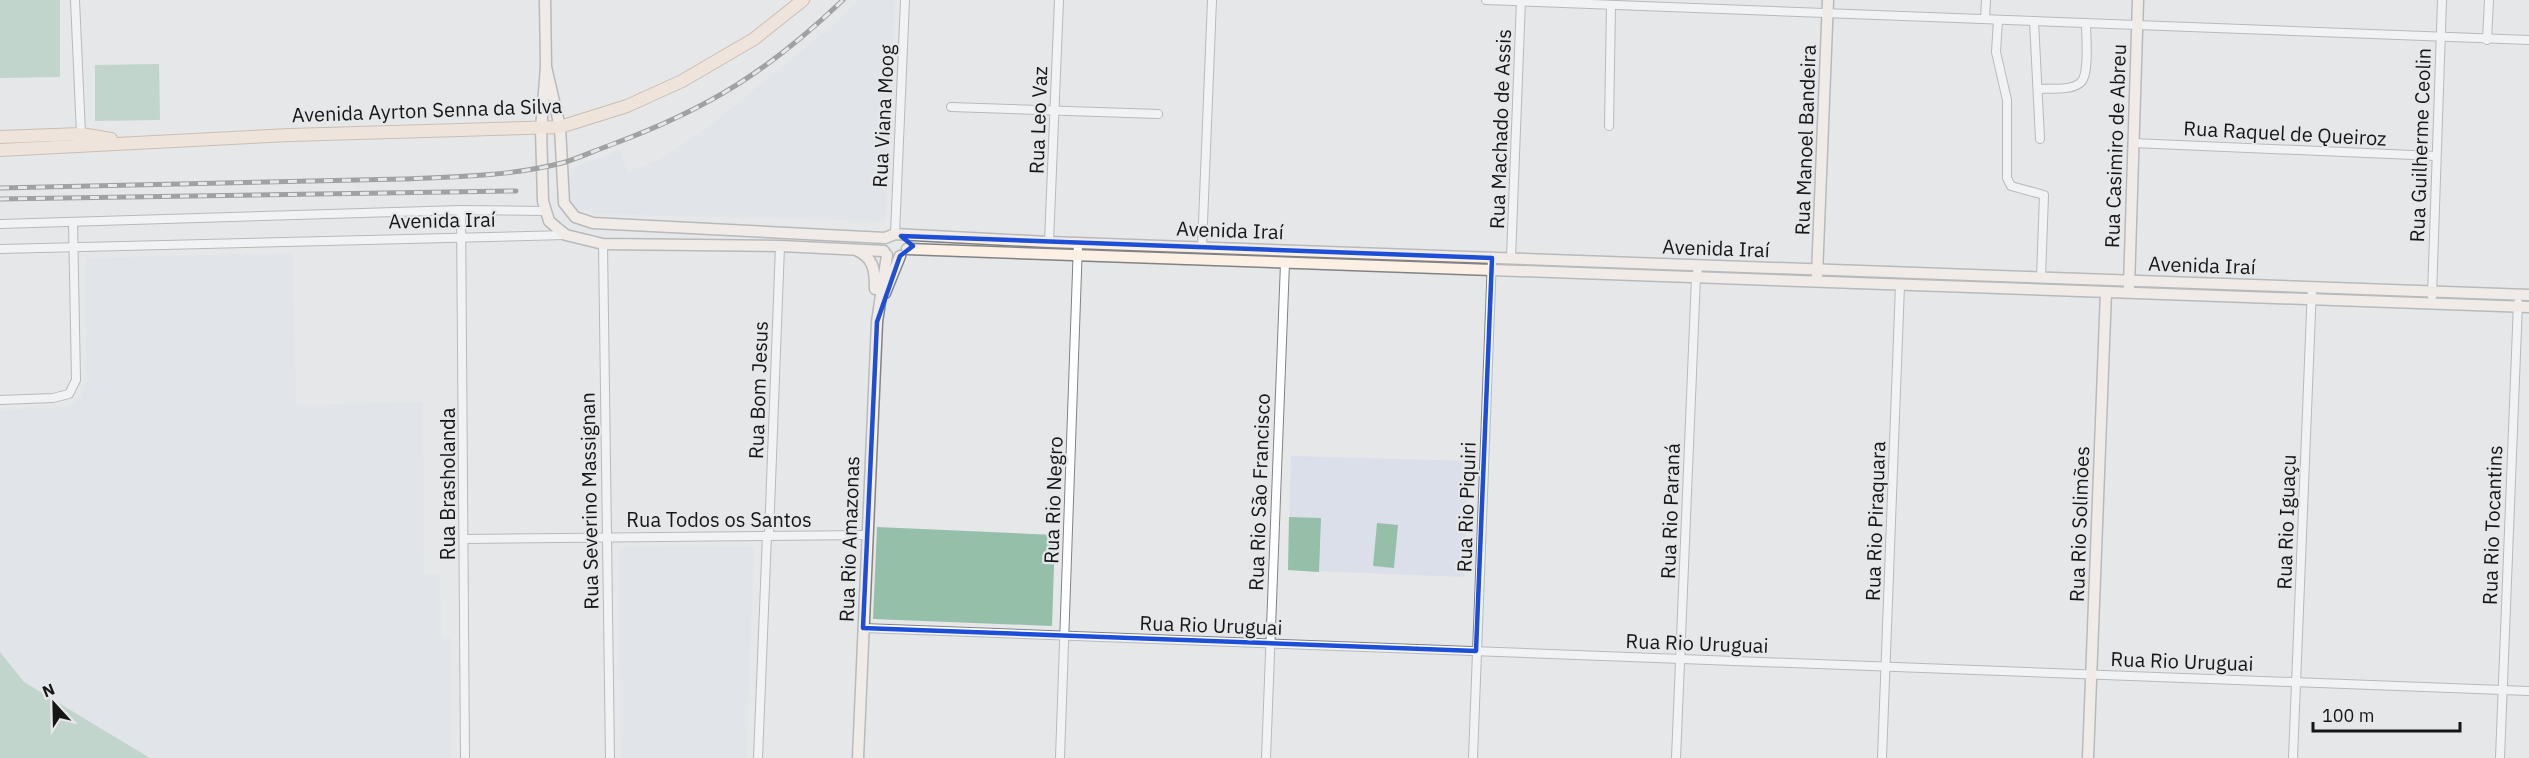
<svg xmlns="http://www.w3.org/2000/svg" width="2529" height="758" font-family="'IBM Plex Sans',sans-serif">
<rect width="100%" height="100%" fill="#e5e7e9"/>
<!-- built -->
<g fill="#dbdfe9">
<path d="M 859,0 L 895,0 L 886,221 L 600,214 L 579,209 L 571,202 L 568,170 L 620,150 L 627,172 L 661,159 L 706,129 L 838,21 Z"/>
<path d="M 293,253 L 296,405 L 423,402 L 424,574 L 440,574 L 441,637 L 450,637 L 451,758 L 151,758 L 24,682 L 0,652 L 0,410 L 63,407 L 70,405 L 81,396 L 86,382 L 86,258 Z"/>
<path d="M 1291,456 L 1469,461 L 1464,577 L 1288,570 Z"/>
<path d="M 751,546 L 754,548 L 746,758 L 621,758 L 618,550 L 622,547 Z"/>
</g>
<!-- green -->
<g fill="#96bfaa">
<path d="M 0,0 L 60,0 L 60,77 L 0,78 Z"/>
<path d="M 159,64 L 160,120 L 95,121 L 95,65 Z"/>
<path d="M 1289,517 L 1321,518 L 1319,572 L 1288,570 Z"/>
<path d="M 1377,523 L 1398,525 L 1394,568 L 1373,566 Z"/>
<path d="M 877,527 L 1055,535 L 1052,626 L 873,619 Z"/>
<path d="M 0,652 L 24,682 L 150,758 L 0,758 Z"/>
</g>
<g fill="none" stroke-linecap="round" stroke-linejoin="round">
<defs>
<g id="street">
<path d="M 75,0 L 81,134"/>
<path d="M 1486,0 L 2529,40"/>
<path d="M 1985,19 L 1986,0"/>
<path d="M 1998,20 L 1996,52 L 2007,100 L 2007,178 L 2011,186 L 2044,195 L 2041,277"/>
<path d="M 2034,21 L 2040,139"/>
<path d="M 2487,40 L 2489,0"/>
<path d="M 2038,89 C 2050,88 2070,91 2080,83 C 2090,76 2086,37 2086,23"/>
<path d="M 951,107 L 1158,114"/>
<path d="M 1609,126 L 1611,5"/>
<path d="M 2133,143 L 2436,156"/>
<path d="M 461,210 L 465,758"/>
<path d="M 0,224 L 461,210 L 544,211"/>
<path d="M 895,234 L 905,0"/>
<path d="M 1049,242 L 1059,0"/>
<path d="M 603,244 L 610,758"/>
<path d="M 1202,247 L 1212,0"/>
<path d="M 0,249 L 566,235"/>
<path d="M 1511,258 L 1521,0"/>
<path d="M 2432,296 L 2442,0"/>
<path d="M 0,400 L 53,398 L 69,394 L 76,380 L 73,222"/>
<path d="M 769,535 L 780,246"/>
<path d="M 464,539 L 867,535"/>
<path d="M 863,628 L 2529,691"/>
<path d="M 758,758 L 767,535"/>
<path d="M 1060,758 L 1078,243"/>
<path d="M 1266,758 L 1285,263"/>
<path d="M 1473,758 L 1492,258"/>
<path d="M 1676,758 L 1696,277 L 1699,265"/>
<path d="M 1882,758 L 1900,285"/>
<path d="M 2293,758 L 2312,287"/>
<path d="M 2500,758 L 2518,303"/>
</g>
<g id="secondary">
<path d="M 545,0 L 546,67 L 541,129 L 543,201 L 549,221 L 557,228 L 566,235 L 603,244 L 780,246 L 884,251"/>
<path d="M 546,67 L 560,127 L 564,203 L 575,217 L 593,223 L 885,238 L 895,234 L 1049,242 L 2529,295"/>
<path d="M 907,249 L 2529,307"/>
<path d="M 856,250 C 874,258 875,270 875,289"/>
<path d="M 1817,275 L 1828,0"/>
<path d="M 2129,287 L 2138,0"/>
<path d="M 885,293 L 900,256"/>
<path d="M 858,758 L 877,322 L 887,255"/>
<path d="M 2088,758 L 2106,292"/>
</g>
<g id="primary">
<path d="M 0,137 L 81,134 L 111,139"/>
<path d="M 0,150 L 290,135 L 560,127 L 627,106 L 682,81 L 754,39 L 803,0"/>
</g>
</defs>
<!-- street casing -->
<use href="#street" stroke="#818285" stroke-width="10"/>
<!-- secondary casing -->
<use href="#secondary" stroke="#818285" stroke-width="13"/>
<!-- primary casing -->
<use href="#primary" stroke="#a78c73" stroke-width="14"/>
<!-- street -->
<use href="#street" stroke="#fff" stroke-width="8"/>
<!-- secondary -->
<use href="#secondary" stroke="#fcf0e4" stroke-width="10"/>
<!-- primary -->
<use href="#primary" stroke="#f9e0c9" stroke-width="12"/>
<defs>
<g id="rail">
<path d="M 0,188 L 403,179 C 456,177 511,176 562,163 C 579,158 596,150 613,144 C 708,109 770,70 843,0"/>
<path d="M 0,199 L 516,191"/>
</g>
</defs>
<!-- rail casing -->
<use href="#rail" stroke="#4b4c4d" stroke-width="5"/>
<!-- rail -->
<use href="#rail" stroke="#e5e7e9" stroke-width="3" stroke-dasharray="9" stroke-linecap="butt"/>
</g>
<!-- marked area -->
<path d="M0 0H2529V758H0ZM 901,236 L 1492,258 L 1476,651 L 863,628 L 877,322 L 900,256 L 913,246 Z" fill="#e5e7e9" fill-opacity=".55" fill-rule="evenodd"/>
<path fill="none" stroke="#1d4ed8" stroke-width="4.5" stroke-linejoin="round" d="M 901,236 L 1492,258 L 1476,651 L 863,628 L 877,322 L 900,256 L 913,246 Z"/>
<g text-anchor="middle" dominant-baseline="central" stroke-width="4.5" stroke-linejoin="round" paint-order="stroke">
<!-- street labels -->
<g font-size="20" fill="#161617" stroke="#e5e7e9">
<text transform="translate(427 110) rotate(-2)">Avenida Ayrton Senna da Silva</text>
<text transform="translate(883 116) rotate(-87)">Rua Viana Moog</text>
<text transform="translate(1038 120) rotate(-88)">Rua Leo Vaz</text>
<text transform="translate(1500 129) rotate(-88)">Rua Machado de Assis</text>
<text transform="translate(2285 133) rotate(3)">Rua Raquel de Queiroz</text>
<text transform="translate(1805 140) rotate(-88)">Rua Manoel Bandeira</text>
<text transform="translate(2420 145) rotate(-88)">Rua Guilherme Ceolin</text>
<text transform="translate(2115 146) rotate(-88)">Rua Casimiro de Abreu</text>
<text transform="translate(442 220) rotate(-1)">Avenida Iraí</text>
<text transform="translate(1230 230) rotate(2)">Avenida Iraí</text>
<text transform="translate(1716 248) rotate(2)">Avenida Iraí</text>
<text transform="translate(2202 265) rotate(2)">Avenida Iraí</text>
<text transform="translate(758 390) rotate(-88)">Rua Bom Jesus</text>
<text transform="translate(447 484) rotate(-90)">Rua Brasholanda</text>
<text transform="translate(1259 492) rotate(-88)">Rua Rio São Francisco</text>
<text transform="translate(1053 500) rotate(-88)">Rua Rio Negro</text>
<text transform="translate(589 501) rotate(-91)">Rua Severino Massignan</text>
<text transform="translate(1466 507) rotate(-88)">Rua Rio Piquiri</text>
<text transform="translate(1670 511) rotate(-88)">Rua Rio Paraná</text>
<text x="719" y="519">Rua Todos os Santos</text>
<text transform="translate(1875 521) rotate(-88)">Rua Rio Piraquara</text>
<text transform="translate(2286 522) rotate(-88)">Rua Rio Iguaçu</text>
<text transform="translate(2079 524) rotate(-88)">Rua Rio Solimões</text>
<text transform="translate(2492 525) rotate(-88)">Rua Rio Tocantins</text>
<text transform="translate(849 539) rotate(-88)">Rua Rio Amazonas</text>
<text transform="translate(1211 625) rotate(2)">Rua Rio Uruguai</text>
<text transform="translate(1697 643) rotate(2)">Rua Rio Uruguai</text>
<text transform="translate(2182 661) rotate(2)">Rua Rio Uruguai</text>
</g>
</g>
<!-- north arrow -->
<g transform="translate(54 704) rotate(338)" stroke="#e5e7e9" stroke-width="4.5" paint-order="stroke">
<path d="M0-4.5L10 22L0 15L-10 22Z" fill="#161617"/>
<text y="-9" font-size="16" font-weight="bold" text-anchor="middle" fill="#161617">N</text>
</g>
<!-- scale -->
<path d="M2313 722v9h147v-9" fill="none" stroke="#161617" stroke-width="3"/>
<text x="2322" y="722" font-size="18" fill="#161617" stroke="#e5e7e9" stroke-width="4.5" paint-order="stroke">100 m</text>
</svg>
